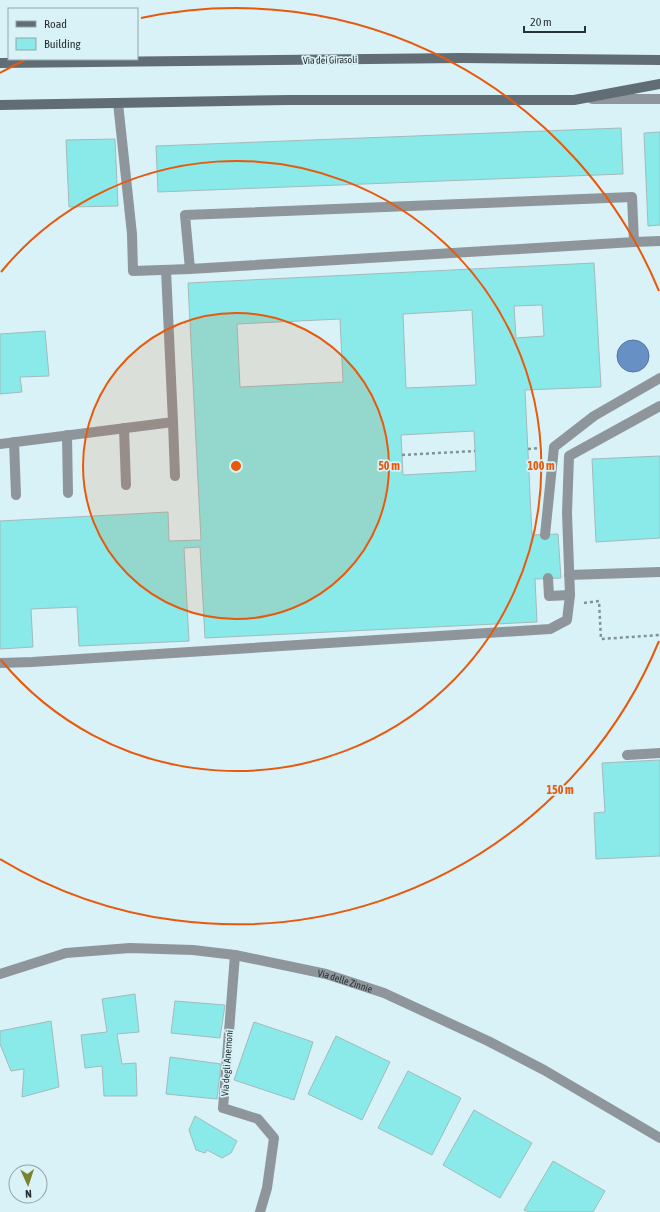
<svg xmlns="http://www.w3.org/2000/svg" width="660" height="1212" font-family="'Asap Condensed',sans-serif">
<rect width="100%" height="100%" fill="#d9f2f8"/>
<!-- water -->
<circle fill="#6790c5" stroke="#547499" cx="633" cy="356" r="16"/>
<!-- building -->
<g fill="#89eae9" stroke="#a2bbba" fill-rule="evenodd">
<path d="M 621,128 L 623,174 L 158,192 L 156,146 Z"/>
<path d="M 660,132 L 660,225 L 648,226 L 644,133 Z"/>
<path d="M 115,139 L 118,206 L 69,207 L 66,140 Z"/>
<path d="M 594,263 L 601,387 L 525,390 L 532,535 L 558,534 L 561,578 L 535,579 L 537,622 L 205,638 L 200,547 L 184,548 L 189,641 L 79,646 L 77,607 L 31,609 L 33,647 L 0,649 L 0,521 L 168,512 L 169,541 L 201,540 L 188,283 ZM 542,305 L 544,336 L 516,338 L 514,306 ZM 472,310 L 476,385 L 406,388 L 403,314 ZM 340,319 L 343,382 L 240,387 L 237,324 ZM 474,431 L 476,471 L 403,475 L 401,435 Z"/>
<path d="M 45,331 L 49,376 L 20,377 L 22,392 L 0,394 L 0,334 Z"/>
<path d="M 660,456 L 660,538 L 596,542 L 592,459 Z"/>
<path d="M 660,760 L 660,856 L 596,859 L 594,813 L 605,812 L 602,763 Z"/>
<path d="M 135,994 L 139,1032 L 117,1034 L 122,1064 L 136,1063 L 137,1096 L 104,1096 L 102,1066 L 85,1068 L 81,1035 L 107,1032 L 102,999 Z"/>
<path d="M 175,1001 L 225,1005 L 220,1038 L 171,1033 Z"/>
<path d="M 51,1021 L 59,1087 L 22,1097 L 24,1069 L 11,1071 L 0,1044 L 0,1031 Z"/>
<path d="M 254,1022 L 313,1042 L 294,1100 L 234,1080 Z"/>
<path d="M 336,1036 L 390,1062 L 362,1120 L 308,1094 Z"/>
<path d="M 170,1057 L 221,1064 L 217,1099 L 166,1094 Z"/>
<path d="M 408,1071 L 461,1098 L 432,1155 L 378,1128 Z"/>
<path d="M 474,1110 L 532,1143 L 500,1198 L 443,1165 Z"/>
<path d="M 195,1116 L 237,1141 L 231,1153 L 222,1158 L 207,1150 L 205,1153 L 196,1150 L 189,1130 Z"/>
<path d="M 553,1161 L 605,1191 L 593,1212 L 529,1212 L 524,1210 Z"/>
</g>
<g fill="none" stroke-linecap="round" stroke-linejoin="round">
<!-- path -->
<g stroke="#829398" stroke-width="2.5" stroke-dasharray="3 3" stroke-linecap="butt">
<path d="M 528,449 L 540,448"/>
<path d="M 402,455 L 475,451"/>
<path d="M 584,603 L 599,601 L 601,639 L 660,635"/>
</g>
<!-- service -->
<g stroke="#8e969b" stroke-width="10">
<path d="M 592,99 L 660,99"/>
<path d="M 118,103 L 132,234 L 133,271 L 190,269 L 634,242 L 632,197 L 185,215 L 190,269"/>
<path d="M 634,242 L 660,241"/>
<path d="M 173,422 L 175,476"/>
<path d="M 124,428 L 126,485"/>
<path d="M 67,435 L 68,493"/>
<path d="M 14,442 L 16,495"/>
<path d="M 0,444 L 173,422 L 166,270"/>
<path d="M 545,535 L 554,447 L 594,416 L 660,378"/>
<path d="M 569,575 L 660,572"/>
<path d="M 548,578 L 549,596 L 570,595 L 567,513 L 569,456 L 660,406"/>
<path d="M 0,663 L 32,662 L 550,629 L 567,620 L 570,595"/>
<path d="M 627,755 L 660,753"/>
</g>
<!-- minor -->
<g stroke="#8e969b" stroke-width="10">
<path d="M 235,955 L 223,1108 L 258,1119 L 274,1138 L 267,1188 L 260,1212"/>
<path id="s1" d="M 0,974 L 66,953 L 130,948 L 193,950 L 235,955 L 326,974 L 384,993 L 488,1041 L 544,1070 L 660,1138"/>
</g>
<!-- secondary -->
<g stroke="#616d74" stroke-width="10">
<path d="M 0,63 L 461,58 L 660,60"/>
<path d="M 0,105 L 290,100 L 574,100 L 660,84"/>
</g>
</g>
<!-- distance rings -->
<circle cx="236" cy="466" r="153" fill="#e8590c" fill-opacity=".12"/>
<g fill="none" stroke="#e8590c" stroke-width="2">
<circle cx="236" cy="466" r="153"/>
<path d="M1 272A305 305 0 1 1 1 660"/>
<path d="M659 641A458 458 0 0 1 0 859M0 73A458 458 0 0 1 25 60M141 18A458 458 0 0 1 659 291"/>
</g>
<g text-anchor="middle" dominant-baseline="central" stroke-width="3.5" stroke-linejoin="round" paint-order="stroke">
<!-- street labels -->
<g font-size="10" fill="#283133" stroke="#d9f2f8">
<text transform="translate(330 60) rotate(-1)">Via dei Girasoli</text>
<text stroke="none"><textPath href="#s1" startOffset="352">Via delle Zinnie</textPath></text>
<text transform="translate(227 1063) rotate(-86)">Via degli Anemoni</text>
</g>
</g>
<circle cx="236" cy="466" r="6" fill="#e8590c" stroke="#d9f2f8" stroke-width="2"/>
<g font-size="12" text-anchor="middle" font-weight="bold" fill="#e8590c" stroke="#d9f2f8" stroke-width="3.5" stroke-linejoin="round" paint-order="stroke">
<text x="389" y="470">50 m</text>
<text x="541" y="470">100 m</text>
<text x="560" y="794">150 m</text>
</g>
<!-- legend -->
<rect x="8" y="8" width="130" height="52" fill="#d9f2f8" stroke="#92a5a9"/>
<rect x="16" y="21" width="20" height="6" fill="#616d74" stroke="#92a5a9"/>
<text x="44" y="28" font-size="12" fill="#283133">Road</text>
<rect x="16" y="38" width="20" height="12" fill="#89eae9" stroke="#92a5a9"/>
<text x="44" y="48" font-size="12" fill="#283133">Building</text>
<!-- north arrow -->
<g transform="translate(28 1184) rotate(177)"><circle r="19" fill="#d9f2f8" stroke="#92a5a9"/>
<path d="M0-3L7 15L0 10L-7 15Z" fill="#7a822e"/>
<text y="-6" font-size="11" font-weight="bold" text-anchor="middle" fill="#283133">N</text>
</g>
<!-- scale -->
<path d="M524 26v6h61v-6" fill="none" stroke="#283133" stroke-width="2"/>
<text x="530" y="26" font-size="12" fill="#283133" stroke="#d9f2f8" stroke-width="3" paint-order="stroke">20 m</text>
</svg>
